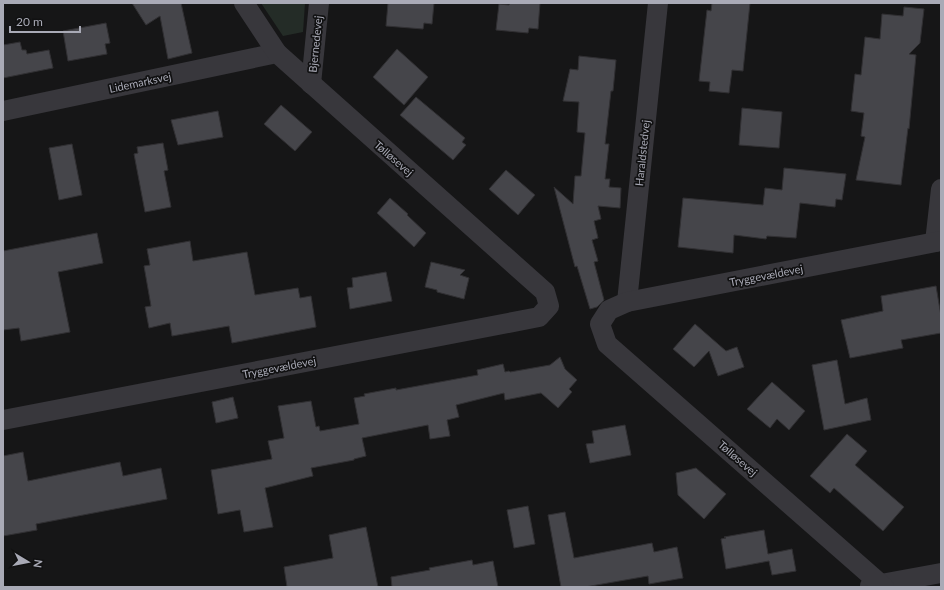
<svg xmlns="http://www.w3.org/2000/svg" width="944" height="590" font-family="Lato,sans-serif">
<rect width="100%" height="100%" fill="#161617"/>
<!-- green -->
<path fill="#242c27" d="M 261,3 L 305,3 L 303,32 L 283,36 Z"/>
<!-- building -->
<g fill="#45454a" stroke="#313033">
<path d="M 132,3 L 181,3 L 192,53 L 168,59 L 160,16 L 146,25 Z"/>
<path d="M 388,3 L 434,3 L 432,24 L 424,23 L 423,29 L 386,26 Z"/>
<path d="M 510,3 L 540,3 L 538,29 L 529,28 L 528,33 L 496,30 L 499,4 L 509,5 Z"/>
<path d="M 712,3 L 750,3 L 743,71 L 732,70 L 729,93 L 709,91 L 710,82 L 699,81 L 707,10 L 711,11 Z"/>
<path d="M 904,7 L 924,9 L 920,43 L 909,54 L 916,55 L 909,129 L 908,128 L 901,185 L 856,180 L 865,137 L 861,136 L 864,113 L 851,111 L 855,74 L 861,75 L 865,37 L 880,39 L 882,14 L 903,16 Z"/>
<path d="M 106,23 L 110,43 L 105,44 L 107,54 L 68,61 L 63,31 Z"/>
<path d="M 20,42 L 22,50 L 26,50 L 27,54 L 49,50 L 53,68 L 3,78 L 3,45 Z"/>
<path d="M 397,49 L 428,77 L 404,105 L 373,77 Z"/>
<path d="M 579,56 L 616,60 L 613,91 L 611,91 L 605,144 L 609,144 L 605,179 L 610,179 L 609,187 L 621,188 L 620,208 L 598,206 L 601,219 L 594,221 L 598,238 L 592,240 L 598,261 L 594,262 L 604,300 L 597,307 L 590,309 L 577,266 L 575,267 L 554,187 L 573,204 L 575,176 L 581,176 L 585,133 L 577,132 L 579,102 L 563,101 L 570,69 L 578,70 Z"/>
<path d="M 416,97 L 465,138 L 462,142 L 466,145 L 453,160 L 400,115 Z"/>
<path d="M 281,105 L 312,132 L 295,151 L 264,124 Z"/>
<path d="M 742,108 L 782,112 L 779,148 L 739,145 Z"/>
<path d="M 218,111 L 223,137 L 178,145 L 171,120 Z"/>
<path d="M 163,143 L 168,170 L 164,171 L 171,207 L 145,212 L 134,154 L 138,153 L 137,147 Z"/>
<path d="M 72,144 L 82,195 L 59,200 L 49,148 Z"/>
<path d="M 784,168 L 846,174 L 842,200 L 836,199 L 835,207 L 800,203 L 796,238 L 767,236 L 766,239 L 734,235 L 733,253 L 678,247 L 683,198 L 763,205 L 765,188 L 782,190 Z"/>
<path d="M 506,170 L 535,195 L 518,215 L 489,189 Z"/>
<path d="M 390,198 L 408,214 L 407,215 L 426,233 L 414,247 L 377,213 Z"/>
<path d="M 97,233 L 103,263 L 58,272 L 70,332 L 21,341 L 19,328 L 3,330 L 3,251 Z"/>
<path d="M 190,241 L 193,261 L 247,252 L 255,295 L 298,288 L 300,298 L 311,296 L 316,327 L 232,343 L 229,326 L 172,336 L 170,323 L 149,328 L 145,307 L 151,306 L 144,266 L 150,265 L 147,249 Z"/>
<path d="M 431,262 L 465,270 L 460,275 L 469,278 L 464,299 L 437,292 L 437,290 L 425,287 Z"/>
<path d="M 386,272 L 392,301 L 350,309 L 347,288 L 353,287 L 352,278 Z"/>
<path d="M 936,286 L 941,316 L 941,333 L 901,340 L 903,348 L 850,358 L 841,320 L 883,311 L 881,296 Z"/>
<path d="M 695,324 L 726,351 L 737,347 L 744,367 L 718,376 L 709,351 L 694,367 L 673,349 Z"/>
<path d="M 560,357 L 565,369 L 577,380 L 569,389 L 572,392 L 558,408 L 541,393 L 505,400 L 504,393 L 456,405 L 459,417 L 447,420 L 450,436 L 430,439 L 428,425 L 362,438 L 366,456 L 354,459 L 354,460 L 311,468 L 313,476 L 265,488 L 273,527 L 244,532 L 240,510 L 218,514 L 211,470 L 272,459 L 268,441 L 284,438 L 278,406 L 311,401 L 316,427 L 319,426 L 320,431 L 359,424 L 354,398 L 365,396 L 364,394 L 396,388 L 396,390 L 478,375 L 477,370 L 503,364 L 505,372 L 509,371 L 510,372 L 550,365 Z"/>
<path d="M 837,360 L 845,404 L 867,398 L 871,420 L 824,430 L 812,365 Z"/>
<path d="M 772,382 L 805,411 L 789,430 L 777,419 L 770,428 L 747,409 Z"/>
<path d="M 233,397 L 238,418 L 216,423 L 212,402 Z"/>
<path d="M 625,425 L 631,455 L 590,463 L 586,444 L 594,443 L 592,431 Z"/>
<path d="M 847,434 L 867,451 L 855,465 L 904,507 L 883,531 L 834,488 L 830,493 L 810,476 Z"/>
<path d="M 23,452 L 28,481 L 120,462 L 123,476 L 161,468 L 167,499 L 36,524 L 37,530 L 3,536 L 3,456 Z"/>
<path d="M 696,468 L 726,494 L 704,519 L 678,495 L 676,473 Z"/>
<path d="M 528,506 L 535,544 L 514,548 L 507,510 Z"/>
<path d="M 565,512 L 574,558 L 652,543 L 654,552 L 677,547 L 683,578 L 649,584 L 648,576 L 585,587 L 561,587 L 548,515 Z"/>
<path d="M 366,527 L 378,587 L 287,587 L 284,567 L 333,558 L 329,535 Z"/>
<path d="M 764,530 L 768,554 L 792,549 L 796,571 L 772,575 L 769,561 L 726,569 L 721,539 L 726,538 L 724,537 Z"/>
<path d="M 472,560 L 473,565 L 493,561 L 498,587 L 392,587 L 391,577 L 430,570 L 429,568 Z"/>
</g>
<g fill="none" stroke-linecap="round" stroke-linejoin="round">
<!-- minor -->
<g stroke="#38373c" stroke-width="20">
<path d="M 311,84 L 319,3"/>
<path d="M 3,111 L 277,53"/>
<path d="M 935,242 L 941,189"/>
<path d="M 627,302 L 658,3"/>
<path d="M 3,420 L 539,317 L 549,306 L 545,292 L 277,53 L 244,3"/>
<path d="M 870,586 L 941,573"/>
<path d="M 884,587 L 607,344 L 600,324 L 609,310 L 627,302 L 941,241"/>
</g>
</g>
<g text-anchor="middle" dominant-baseline="central" stroke-width="3.5" stroke-linejoin="round" paint-order="stroke">
<!-- street labels -->
<g font-size="11" fill="#a9aab6" stroke="#111112">
<text transform="translate(315 44) rotate(-84)">Bjernedevej</text>
<text transform="translate(140 82) rotate(-12)">Lidemarksvej</text>
<text transform="translate(642 153) rotate(-84)">Haraldstedvej</text>
<text transform="translate(394 158) rotate(41)">Tølløsevej</text>
<text transform="translate(766 275) rotate(-11)">Tryggevældevej</text>
<text transform="translate(279 367) rotate(-11)">Tryggevældevej</text>
<text transform="translate(738 458) rotate(41)">Tølløsevej</text>
</g>
</g>
<!-- border -->
<rect width="944" height="590" fill="none" stroke="#a9aab6" stroke-width="8"/>
<!-- north arrow -->
<g transform="translate(28 562) rotate(100)" stroke="#111112" stroke-width="3" paint-order="stroke">
<path d="M0-3L7 15L0 10L-7 15Z" fill="#a9aab6"/>
<text y="-6" font-size="11" font-weight="bold" text-anchor="middle" fill="#a9aab6">N</text>
</g>
<!-- scale -->
<path d="M10 26v6h70v-6" fill="none" stroke="#a9aab6" stroke-width="2"/>
<text x="16" y="26" font-size="12" fill="#a9aab6" stroke="#111112" stroke-width="3" paint-order="stroke">20 m</text>
</svg>
